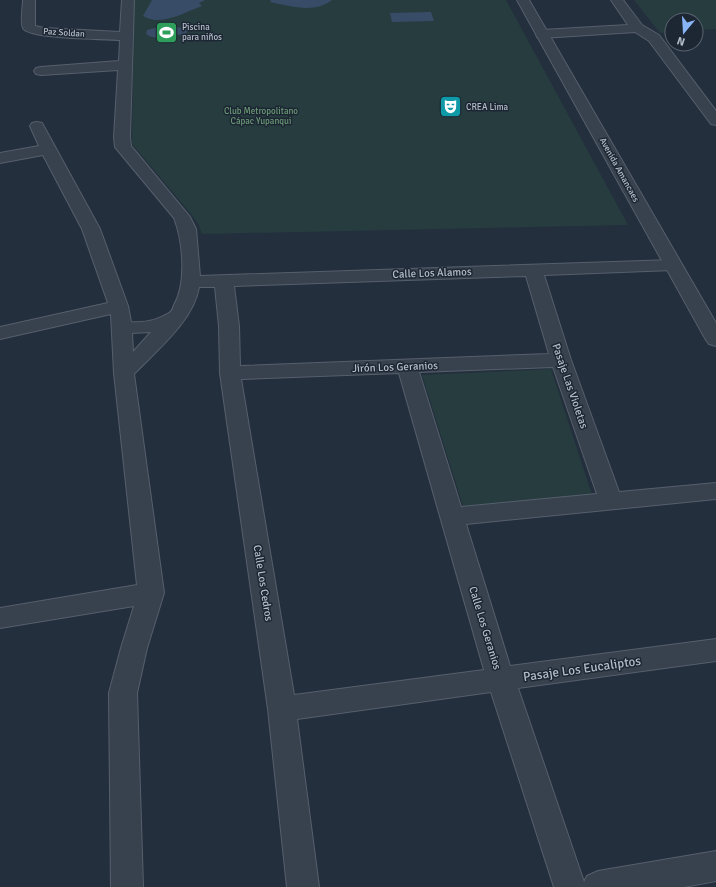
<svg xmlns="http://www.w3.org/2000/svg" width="716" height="887" font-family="Signika,sans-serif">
<rect width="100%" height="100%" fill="#242f3e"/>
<!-- green -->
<g fill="#263c3f">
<path d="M 134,0 L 506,0 L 628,225 L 202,234 L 199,225 L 190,213 L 132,144 Z"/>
<path d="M 634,0 L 716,0 L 716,29 L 696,30 L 696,20 L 672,20 L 672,32 L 660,33 Z"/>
<path d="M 551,369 L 592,495 L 463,506 L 422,375 Z"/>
</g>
<!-- water -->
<g fill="#394c67">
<path d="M 152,0 L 205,0 L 199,3 L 202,6 C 185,12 161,27 143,16 Z"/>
<path d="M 271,0 L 332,0 C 314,14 291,6 270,2 Z"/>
<path d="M 431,12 L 434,21 L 392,22 L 390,13 Z"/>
<path d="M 158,27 C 166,27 184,26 189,30 C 184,37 178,34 171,35 C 162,37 154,40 146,34 L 147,30 Z"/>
</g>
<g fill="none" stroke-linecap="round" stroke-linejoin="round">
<defs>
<g id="minor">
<path d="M 23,0 L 35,0 L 35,26 L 44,28 L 120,32 L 122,0 L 134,0 L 130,137 L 131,146 L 190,217 L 196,229 L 200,276 L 673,260 L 679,261 L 682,265 L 679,269 L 673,270 L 544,275 L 571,360 L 619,492 L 716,483 L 716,499 L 466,524 L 510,666 L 716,639 L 716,661 L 518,688 L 584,882 L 587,876 L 598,871 L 716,851 L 716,881 L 684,887 L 554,887 L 491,692 L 297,719 L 319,887 L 287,887 L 268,709 L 220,373 L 219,326 L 215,287 L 199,287 C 194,320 157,350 134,374 L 164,593 L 147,648 L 137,693 L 143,887 L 111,887 L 109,693 L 121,648 L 134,606 L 0,628 L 0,608 L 137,585 L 114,373 L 111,314 L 0,339 L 0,327 L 108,303 L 82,229 L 43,155 L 0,163 L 0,153 L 39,146 L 30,126 L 32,123 L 37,122 L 42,123 L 100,229 L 128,306 L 131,322 C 144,323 158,320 169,313 C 172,312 173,308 174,305 C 187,283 183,241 174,218 L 115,147 L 114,137 L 118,70 L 41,75 L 36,74 L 34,71 L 36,68 L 41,67 L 119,61 L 120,40 C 105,39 28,39 23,28 C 20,21 23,8 23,0 ZM 526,276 L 549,354 L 240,366 L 239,326 L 234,286 ZM 151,332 L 133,352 L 132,333 ZM 553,367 L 597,494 L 461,507 L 419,372 ZM 399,373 L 484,670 L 294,695 L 241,379 Z"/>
<path d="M 611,0 L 623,0 L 642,25 L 659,35 L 716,111 L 716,125 L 711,124 L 649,41 L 635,32 L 542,38 L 537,37 L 536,34 L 537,31 L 542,30 L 628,25 Z"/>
</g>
<path id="tertiary" d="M 517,0 L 529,0 L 716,323 L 716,346 L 709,344 L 706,340 Z"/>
</defs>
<!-- minor casing -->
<use href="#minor" stroke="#565f6c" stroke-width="2"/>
<!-- tertiary casing -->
<use href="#tertiary" stroke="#565f6c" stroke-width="2"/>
<!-- minor -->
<use href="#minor" fill="#38414e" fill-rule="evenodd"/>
<!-- tertiary -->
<use href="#tertiary" fill="#38414e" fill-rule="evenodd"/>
</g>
<!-- icons -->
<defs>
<symbol id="stadium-square" viewBox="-11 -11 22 22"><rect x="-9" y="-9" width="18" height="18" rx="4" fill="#2e9e5b" stroke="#1d2633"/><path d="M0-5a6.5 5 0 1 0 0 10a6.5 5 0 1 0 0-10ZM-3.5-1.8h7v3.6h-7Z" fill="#fff"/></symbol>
<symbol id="theatre-square" viewBox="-11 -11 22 22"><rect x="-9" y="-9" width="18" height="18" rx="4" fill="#0f9aa8" stroke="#1d2633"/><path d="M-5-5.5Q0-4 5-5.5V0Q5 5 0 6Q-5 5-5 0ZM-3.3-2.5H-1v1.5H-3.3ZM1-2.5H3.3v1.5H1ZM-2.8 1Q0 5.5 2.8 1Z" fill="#fff"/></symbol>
</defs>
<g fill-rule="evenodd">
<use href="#stadium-square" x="154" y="20" width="25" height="25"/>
<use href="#theatre-square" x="438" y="94" width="25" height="25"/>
</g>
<g text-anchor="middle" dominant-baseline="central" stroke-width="3" stroke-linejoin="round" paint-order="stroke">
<!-- far-poi labels -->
<g font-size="9" fill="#b4bcc9" stroke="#1d2633" text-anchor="start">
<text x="182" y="27">Piscina<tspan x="182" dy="10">para niños</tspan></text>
<text x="466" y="107">CREA Lima</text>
</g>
<!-- far-street labels -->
<g font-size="9" fill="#b4bcc9" stroke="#1d2633">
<text transform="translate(64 33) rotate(4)">Paz Soldan</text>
<text transform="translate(619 170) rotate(61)">Avenida Amancaes</text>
</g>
<!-- far-park labels -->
<g font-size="9" fill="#6b9a76" stroke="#1d2633">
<text x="261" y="111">Club Metropolitano<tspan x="261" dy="10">Cápac Yupanqui</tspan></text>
</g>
<!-- street labels -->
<g font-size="11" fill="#b4bcc9" stroke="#1d2633">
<text transform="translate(432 273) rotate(-2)">Calle Los Alamos</text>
<text transform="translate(395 367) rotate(-2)">Jirón Los Geranios</text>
<text transform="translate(570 386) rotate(71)">Pasaje Las Violetas</text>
<text transform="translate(263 583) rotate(81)">Calle Los Cedros</text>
<text transform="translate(485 628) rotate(73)">Calle Los Geranios</text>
</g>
<!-- near-street labels -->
<g font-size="13" fill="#b4bcc9" stroke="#1d2633">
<text transform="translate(582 669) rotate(-8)">Pasaje Los Eucaliptos</text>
</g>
</g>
<!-- north arrow -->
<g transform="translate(684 32) rotate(198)"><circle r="19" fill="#1d2633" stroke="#59626f"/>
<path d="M0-3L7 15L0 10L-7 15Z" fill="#8ab4f8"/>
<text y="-6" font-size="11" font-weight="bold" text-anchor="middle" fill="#b4bcc9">N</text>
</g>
</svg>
